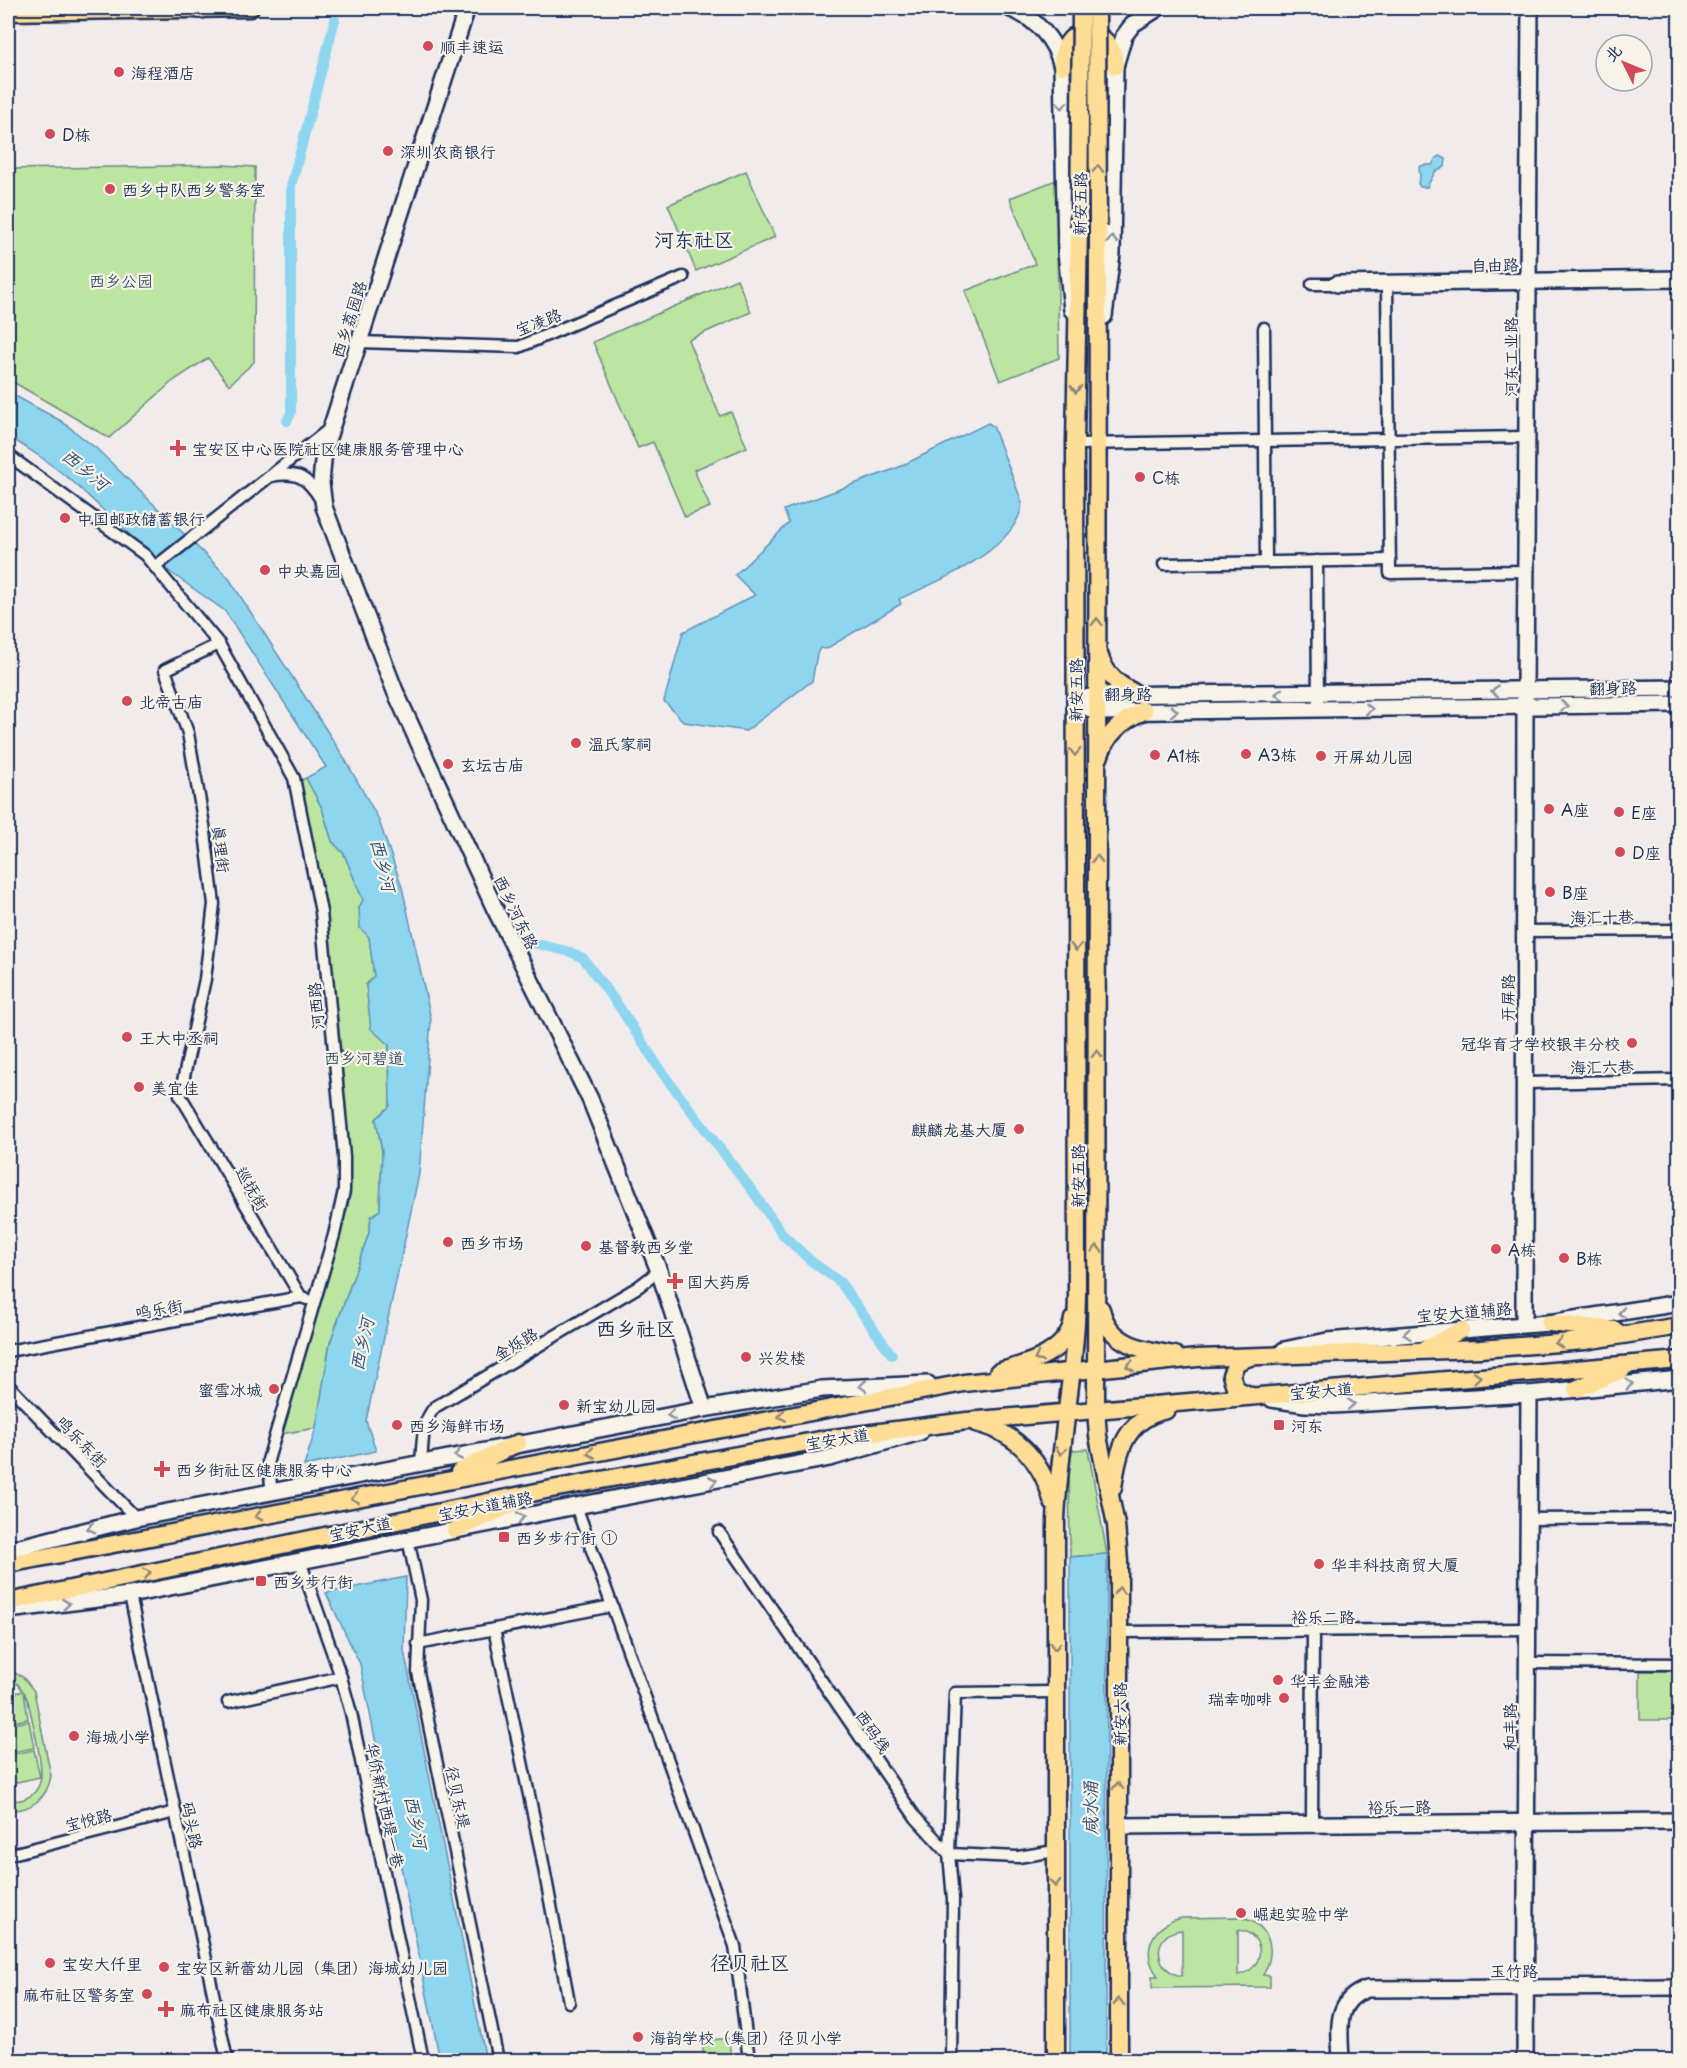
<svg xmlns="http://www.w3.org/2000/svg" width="1687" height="2068" font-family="'Playpen Sans','LXGW WenKai TC',sans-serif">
<rect width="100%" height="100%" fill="#f1ebec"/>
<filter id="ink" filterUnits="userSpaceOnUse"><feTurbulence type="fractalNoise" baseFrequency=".0167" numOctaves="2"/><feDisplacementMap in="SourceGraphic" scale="12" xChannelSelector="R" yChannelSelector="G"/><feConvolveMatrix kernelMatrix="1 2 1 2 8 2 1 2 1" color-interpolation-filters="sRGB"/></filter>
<g filter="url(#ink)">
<!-- green -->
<g fill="#bbe5a1" stroke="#6b8a80" stroke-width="1.5" fill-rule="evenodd">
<path d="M 222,165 L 255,167 L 254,362 L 229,385 L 208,358 L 173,381 L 109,438 L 8,379 L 8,169 Z"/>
<path d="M 746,171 L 775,237 L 696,271 L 668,205 Z"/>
<path d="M 1056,180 L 1059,358 L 1000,381 L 965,291 L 1035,264 L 1010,198 Z"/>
<path d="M 737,279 L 751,312 L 688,340 L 720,416 L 731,412 L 747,447 L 694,470 L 710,507 L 685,517 L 653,442 L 638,448 L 593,342 Z"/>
<path d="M 306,778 L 322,808 L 332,841 L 344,854 L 363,900 L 359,908 L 369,937 L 374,976 L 366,985 L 371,1028 L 389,1045 L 390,1107 L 376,1119 L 382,1151 L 380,1210 L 371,1217 L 369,1233 L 330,1343 L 316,1428 L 280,1434 L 319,1304 L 349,1188 L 347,1158 L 300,781 Z"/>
<path d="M 1088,1449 L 1107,1554 L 1070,1557 L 1069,1453 L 1072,1450 Z"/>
<path d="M 8,1670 L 23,1677 L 34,1691 L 51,1776 C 47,1799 31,1811 8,1810 L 8,1800 C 24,1803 40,1794 41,1776 C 42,1758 32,1720 28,1701 L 24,1692 L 28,1719 L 8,1723 L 8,1695 L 23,1691 L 18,1684 L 8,1680 Z"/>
<rect x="1640" y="1671" width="36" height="49"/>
<path d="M 29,1721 L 34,1748 L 8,1753 L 8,1725 Z"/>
<path d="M 34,1750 L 40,1777 L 8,1784 L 8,1755 Z"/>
<path d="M 1238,1917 C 1269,1923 1278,1948 1263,1975 L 1270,1976 L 1270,1987 L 1152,1988 L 1152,1976 L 1158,1976 C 1139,1952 1153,1923 1182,1918 ZM 1182,1930 L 1182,1975 L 1181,1976 C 1152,1970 1152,1932 1182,1930 ZM 1238,1930 C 1266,1933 1267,1969 1238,1975 Z"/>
<path d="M 729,2038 L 731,2060 L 704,2060 L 702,2041 Z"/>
</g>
<!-- water -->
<g fill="#8ed6ef" stroke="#6093b5" stroke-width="1.5">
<path d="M 1440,156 L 1446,159 L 1445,167 L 1435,172 L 1427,187 L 1420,187 L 1418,183 L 1420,177 L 1419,167 L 1424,165 L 1432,165 L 1436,158 Z"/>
<path d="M 8,392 L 61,421 L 97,449 L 228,577 L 343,756 L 378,818 L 402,887 L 431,1019 L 419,1174 L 366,1421 L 376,1451 L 304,1466 L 316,1428 L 330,1343 L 369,1233 L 371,1217 L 380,1210 L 382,1151 L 376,1119 L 390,1106 L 389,1045 L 371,1029 L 366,985 L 374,976 L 369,937 L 360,928 L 359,908 L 363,900 L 344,854 L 332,841 L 322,808 L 306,778 L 326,767 L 225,611 L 170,572 L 71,480 L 38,455 L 8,436 Z"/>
<path d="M 988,423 L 993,426 L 1022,502 C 1020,548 936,583 899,599 L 901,604 L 826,649 L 820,648 L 817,654 L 812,681 L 746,731 L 684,722 L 664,701 L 683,632 L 755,595 L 735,575 L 789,523 L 784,510 L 897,468 Z"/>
<path d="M 1107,1554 L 1106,2060 L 1070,2060 L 1070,1557 Z"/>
<path d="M 406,1577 L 404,1650 L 486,2060 L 440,2060 L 360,1664 L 326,1593 Z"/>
</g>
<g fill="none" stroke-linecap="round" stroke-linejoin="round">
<!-- canal -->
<g stroke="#8ed6ef" stroke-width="10">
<path d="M 287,421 L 291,413 L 291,186 L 335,20"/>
<path d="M 529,942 L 570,952 L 583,958 L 618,1005 L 663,1074 L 754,1193 L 783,1235 L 811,1261 L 840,1282 L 892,1355"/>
</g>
<defs>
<g id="street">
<path d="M 1387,283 L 1390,573 L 1526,571"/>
<path d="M 1312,284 L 1337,284"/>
<path d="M 1264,328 L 1266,562"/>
<path d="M 359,342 L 519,347 L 683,277"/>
<path d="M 1075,444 L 1527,437"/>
<path d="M 8,455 L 145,555 L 219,644 L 294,778 L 321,912 L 344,1157 L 344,1191 L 334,1235 L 268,1460 L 272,1493"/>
<path d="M 271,476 C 298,471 307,477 321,500"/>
<path d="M 1317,561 L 1318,709"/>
<path d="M 1164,564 L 1390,560"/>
<path d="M 155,567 L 332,427"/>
<path d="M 219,644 L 165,670 L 188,733 L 204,825 L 214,904 L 205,979 L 180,1095 L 301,1297"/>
<path d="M 1525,931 L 1680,930"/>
<path d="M 1525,1083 L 1680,1080"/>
<path d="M 8,1351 L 301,1297 L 307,1299"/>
<path d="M 8,1385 L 136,1518"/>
<path d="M 421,1463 C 423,1444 421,1422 435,1407 L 638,1287 L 659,1271"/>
<path d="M 576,1506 L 735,1946 L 749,2060"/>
<path d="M 1528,1519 L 1680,1518"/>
<path d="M 719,1532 L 916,1818 L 949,1854 L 1018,1857 L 1055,1851"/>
<path d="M 408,1539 L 421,1600 L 418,1672 L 498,2060"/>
<path d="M 300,1561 L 341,1677 L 351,1713 L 423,2060"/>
<path d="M 130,1595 L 227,2060"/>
<path d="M 494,1629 L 540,1847 L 569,2002"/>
<path d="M 1119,1632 L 1528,1629"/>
<path d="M 418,1644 L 612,1606"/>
<path d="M 1528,1663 L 1680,1664"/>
<path d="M 228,1702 L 341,1677"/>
<path d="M 1312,1824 L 1313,1631"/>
<path d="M 8,1855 L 175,1812"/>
<path d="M 951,2060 L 953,1899 L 949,1854 L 955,1693 L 1055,1692"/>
</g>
<g id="secondary">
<path d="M 467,8 L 324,450 L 321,483 L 324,507 L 395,691 L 495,909 L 590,1099 L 659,1271 L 704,1409"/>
<path d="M 1009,8 C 1035,18 1054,38 1062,66 L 1066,252 L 1072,310"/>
<path d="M 1337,284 L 1680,279"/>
<path d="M 1104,316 L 1112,254 L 1115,66 L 1124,36 L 1133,24 L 1158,8"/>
<path d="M 1086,698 L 1097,695 L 1680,688"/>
<path d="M 1075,702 L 1097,712 L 1680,704"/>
<path d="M 1524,1324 L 1525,691 L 1530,8"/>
<path d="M 1284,1350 L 1327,1341 L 1549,1323 L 1680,1303"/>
<path d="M 1272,1399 L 1305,1404 L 1333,1405 L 1529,1394 L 1680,1379"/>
<path d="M 8,1550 L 136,1518 L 704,1409 L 822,1389 L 928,1384"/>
<path d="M 8,1610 L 130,1595 L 576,1506 L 830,1458 L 920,1432"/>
<path d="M 1118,1826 L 1680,1821"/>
<path d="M 1341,2060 C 1340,2030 1333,2001 1367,1989 L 1680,1987"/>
<path d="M 1525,2060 L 1529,1394"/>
</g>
<g id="primary">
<path d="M 8,12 L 250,8"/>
<path d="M 1062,66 C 1062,60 1063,53 1065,48 C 1077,20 1115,33 1115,66"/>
<path d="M 1098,227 L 1096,1409 L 1098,1436 L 1116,1525 L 1119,1561 L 1119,2060"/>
<path d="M 1099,654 C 1105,676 1121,687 1141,696"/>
<path d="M 1099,758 C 1106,734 1122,720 1144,711"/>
<path d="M 1101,1309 C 1109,1345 1143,1350 1175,1355"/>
<path d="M 1549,1323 L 1615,1330"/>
<path d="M 1425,1349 L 1461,1330"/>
<path d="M 1250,1357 L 1237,1362 L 1231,1375 L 1236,1389 L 1251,1396"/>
<path d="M 998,1372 C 1026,1364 1068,1354 1073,1319"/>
<path d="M 1576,1389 L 1622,1370"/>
<path d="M 976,1423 C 1018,1433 1043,1463 1053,1503"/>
<path d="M 459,1472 L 518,1443"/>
<path d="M 1113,1488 C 1118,1450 1125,1420 1166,1410"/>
<path d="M 455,1530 L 515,1503"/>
<path d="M 8,1564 L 964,1383 L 1197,1358 L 1480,1349 L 1585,1341 L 1680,1326"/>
<path d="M 8,1602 L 541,1491 L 825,1439 L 967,1421 L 1680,1360"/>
<path d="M 1056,2060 L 1056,1520 C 1059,1445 1076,1371 1077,1295 L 1075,444 L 1079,226"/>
</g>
<path id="highway" d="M 199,8 L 201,8"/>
</defs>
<!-- street casing -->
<use href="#street" stroke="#1b2f5e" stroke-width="15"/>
<!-- secondary casing -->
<use href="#secondary" stroke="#1b2f5e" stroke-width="20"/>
<!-- primary casing -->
<use href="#primary" stroke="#1b2f5e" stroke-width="21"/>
<!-- highway casing -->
<use href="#highway" stroke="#1b2f5e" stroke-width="24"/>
<!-- street -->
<use href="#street" stroke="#f7f3e8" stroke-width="10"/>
<!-- secondary -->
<use href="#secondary" stroke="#f7f3e8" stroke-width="15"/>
<!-- primary -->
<use href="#primary" stroke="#fedd96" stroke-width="16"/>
<!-- highway -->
<use href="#highway" stroke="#fedd96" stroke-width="20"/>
<defs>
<g id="primary-bridge">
<path d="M 1097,8 L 1098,227"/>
<path d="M 1079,226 L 1081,8"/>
</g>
</defs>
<!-- primary-bridge casing -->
<use href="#primary-bridge" stroke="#1b2f5e" stroke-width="21" stroke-linecap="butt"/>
<!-- primary-bridge -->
<use href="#primary-bridge" stroke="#fedd96" stroke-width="16"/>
</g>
<!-- one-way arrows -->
<defs><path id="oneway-chevron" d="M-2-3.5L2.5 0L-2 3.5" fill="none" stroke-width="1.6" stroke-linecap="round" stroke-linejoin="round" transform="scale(1.5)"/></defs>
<g stroke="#8991a3">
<use href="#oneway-chevron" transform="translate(1062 105) rotate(89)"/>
<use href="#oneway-chevron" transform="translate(1112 240) rotate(-89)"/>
<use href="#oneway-chevron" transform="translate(1495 691) rotate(179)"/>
<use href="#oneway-chevron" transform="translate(1279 694) rotate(179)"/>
<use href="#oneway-chevron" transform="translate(1564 706) rotate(-1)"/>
<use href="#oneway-chevron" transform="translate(1369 709) rotate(-1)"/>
<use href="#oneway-chevron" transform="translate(1174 711) rotate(-1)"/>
<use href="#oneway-chevron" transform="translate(1622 1313) rotate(171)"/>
<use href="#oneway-chevron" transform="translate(1407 1334) rotate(175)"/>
<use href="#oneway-chevron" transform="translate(1629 1384) rotate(-6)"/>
<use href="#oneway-chevron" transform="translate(863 1386) rotate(178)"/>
<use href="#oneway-chevron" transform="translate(1351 1404) rotate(-3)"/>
<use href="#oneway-chevron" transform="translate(671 1415) rotate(170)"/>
<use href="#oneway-chevron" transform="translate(458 1455) rotate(169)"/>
<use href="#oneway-chevron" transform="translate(713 1481) rotate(-11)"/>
<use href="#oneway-chevron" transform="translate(521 1517) rotate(-11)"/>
<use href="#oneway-chevron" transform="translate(91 1528) rotate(167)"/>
<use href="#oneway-chevron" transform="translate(66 1604) rotate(-6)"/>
</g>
<g stroke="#8c867a">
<use href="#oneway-chevron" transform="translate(1098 169) rotate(-90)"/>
<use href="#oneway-chevron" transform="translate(1076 389) rotate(91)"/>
<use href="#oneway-chevron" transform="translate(1097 622) rotate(-90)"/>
<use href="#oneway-chevron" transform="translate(1075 752) rotate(90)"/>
<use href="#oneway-chevron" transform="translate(1097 859) rotate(-90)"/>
<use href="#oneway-chevron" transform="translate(1076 947) rotate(90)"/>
<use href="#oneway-chevron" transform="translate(1097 1054) rotate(-90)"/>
<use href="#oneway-chevron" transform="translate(1097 1249) rotate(-90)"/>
<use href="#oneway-chevron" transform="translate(1559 1343) rotate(175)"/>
<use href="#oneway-chevron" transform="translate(1038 1358) rotate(153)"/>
<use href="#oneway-chevron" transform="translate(1130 1366) rotate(173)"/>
<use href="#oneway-chevron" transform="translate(1477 1377) rotate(-5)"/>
<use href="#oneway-chevron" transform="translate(782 1416) rotate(169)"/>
<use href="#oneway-chevron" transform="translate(1061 1451) rotate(97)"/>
<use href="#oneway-chevron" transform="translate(591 1453) rotate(169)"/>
<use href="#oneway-chevron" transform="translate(355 1498) rotate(169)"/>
<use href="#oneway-chevron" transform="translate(259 1516) rotate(169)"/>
<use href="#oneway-chevron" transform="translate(147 1573) rotate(-12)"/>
<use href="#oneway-chevron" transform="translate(1119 1591) rotate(-90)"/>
<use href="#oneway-chevron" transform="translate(1055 1646) rotate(90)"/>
<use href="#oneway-chevron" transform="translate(1118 1786) rotate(-90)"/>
<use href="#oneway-chevron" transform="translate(1055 1883) rotate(90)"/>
<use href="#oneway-chevron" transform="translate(1119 2002) rotate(-90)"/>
</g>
</g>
<!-- markers -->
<g fill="#d1495b" stroke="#f7f3e8" stroke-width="2">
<circle cx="428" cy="46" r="6"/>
<circle cx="119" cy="72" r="6"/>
<circle cx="50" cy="134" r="6"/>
<circle cx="388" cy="151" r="6"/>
<circle cx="110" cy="189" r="6"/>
<path d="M175 439h6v6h6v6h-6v6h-6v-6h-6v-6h6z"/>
<circle cx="1140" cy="477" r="6"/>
<circle cx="65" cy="518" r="6"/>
<circle cx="265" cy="570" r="6"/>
<circle cx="127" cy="701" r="6"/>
<circle cx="576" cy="743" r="6"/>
<circle cx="1246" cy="754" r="6"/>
<circle cx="1155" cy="755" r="6"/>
<circle cx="1321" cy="756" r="6"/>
<circle cx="448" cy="764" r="6"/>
<circle cx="1549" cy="809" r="6"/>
<circle cx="1619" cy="812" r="6"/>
<circle cx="1620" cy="852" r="6"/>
<circle cx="1550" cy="892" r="6"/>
<circle cx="127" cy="1037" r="6"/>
<circle cx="1632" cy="1043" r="6"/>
<circle cx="139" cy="1087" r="6"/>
<circle cx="1019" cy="1129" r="6"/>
<circle cx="448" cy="1242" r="6"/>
<circle cx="586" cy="1246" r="6"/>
<circle cx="1496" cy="1249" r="6"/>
<circle cx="1564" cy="1258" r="6"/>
<path d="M672 1272h6v6h6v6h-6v6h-6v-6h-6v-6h6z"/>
<circle cx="746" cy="1357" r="6"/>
<circle cx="274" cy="1389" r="6"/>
<circle cx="564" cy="1405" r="6"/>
<circle cx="397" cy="1425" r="6"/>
<rect x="1273" y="1419" width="12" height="12" rx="3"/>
<path d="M159 1460h6v6h6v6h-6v6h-6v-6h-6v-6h6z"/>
<rect x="498" y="1531" width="12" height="12" rx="3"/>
<circle cx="1319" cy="1564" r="6"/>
<rect x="255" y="1575" width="12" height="12" rx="3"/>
<circle cx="1278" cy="1680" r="6"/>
<circle cx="1284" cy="1698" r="6"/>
<circle cx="74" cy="1736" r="6"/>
<circle cx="1241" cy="1913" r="6"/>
<circle cx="50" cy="1963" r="6"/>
<circle cx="164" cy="1967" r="6"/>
<circle cx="147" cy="1994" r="6"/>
<path d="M163 2000h6v6h6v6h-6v6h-6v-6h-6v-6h6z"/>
<circle cx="638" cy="2037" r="6"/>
</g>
<g text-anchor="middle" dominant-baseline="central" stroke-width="4.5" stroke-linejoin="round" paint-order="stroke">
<!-- poi labels -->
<g font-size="16" fill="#1b2f5e" stroke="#f7f3e8" text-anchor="start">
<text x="440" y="46">顺丰速运</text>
<text x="131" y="72">海程酒店</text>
<text x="62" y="134">D栋</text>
<text x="400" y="151">深圳农商银行</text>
<text x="122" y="189">西乡中队西乡警务室</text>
<text x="192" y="448">宝安区中心医院社区健康服务管理中心</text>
<text x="1152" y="477">C栋</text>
<text x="77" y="518">中国邮政储蓄银行</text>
<text x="277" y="570">中央嘉园</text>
<text x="139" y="701">北帝古庙</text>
<text x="588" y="743">温氏家祠</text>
<text x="1258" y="754">A3栋</text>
<text x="1167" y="755">A1栋</text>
<text x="1333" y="756">开屏幼儿园</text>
<text x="460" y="764">玄坛古庙</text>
<text x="1561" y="809">A座</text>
<text x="1631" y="812">E座</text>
<text x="1632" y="852">D座</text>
<text x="1562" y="892">B座</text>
<text x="139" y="1037">王大中丞祠</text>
<text x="1620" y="1043" text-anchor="end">冠华育才学校银丰分校</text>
<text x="151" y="1087">美宜佳</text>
<text x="1007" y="1129" text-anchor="end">麒麟龙基大厦</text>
<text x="460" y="1242">西乡市场</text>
<text x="598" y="1246">基督教西乡堂</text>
<text x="1508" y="1249">A栋</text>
<text x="1576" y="1258">B栋</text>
<text x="687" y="1281">国大药房</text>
<text x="758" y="1357">兴发楼</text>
<text x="262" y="1389" text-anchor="end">蜜雪冰城</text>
<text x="576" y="1405">新宝幼儿园</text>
<text x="409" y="1425">西乡海鲜市场</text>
<text x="1291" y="1425">河东</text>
<text x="176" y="1469">西乡街社区健康服务中心</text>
<text x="516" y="1537">西乡步行街 ①</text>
<text x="1331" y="1564">华丰科技商贸大厦</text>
<text x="273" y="1581">西乡步行街</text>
<text x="1290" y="1680">华丰金融港</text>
<text x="1272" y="1698" text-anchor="end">瑞幸咖啡</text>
<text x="86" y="1736">海城小学</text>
<text x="1253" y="1913">崛起实验中学</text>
<text x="62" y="1963">宝安大仟里</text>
<text x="176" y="1967">宝安区新蕾幼儿园（集团）海城幼儿园</text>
<text x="135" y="1994" text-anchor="end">麻布社区警务室</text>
<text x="180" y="2009">麻布社区健康服务站</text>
<text x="650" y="2037">海韵学校（集团）径贝小学</text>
</g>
<!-- street labels -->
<g font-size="16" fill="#1b2f5e" stroke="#f7f3e8">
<text transform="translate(1079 204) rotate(-89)">新安五路</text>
<text transform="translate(1495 264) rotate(-1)">自由路</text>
<text transform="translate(348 319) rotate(-72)">西乡荔园路</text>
<text transform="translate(538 321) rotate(-21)">宝凌路</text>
<text transform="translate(1510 357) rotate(-90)">河东工业路</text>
<text transform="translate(1613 687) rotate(-1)">翻身路</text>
<text transform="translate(1075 690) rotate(-90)">新安五路</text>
<text x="1128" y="693">翻身路</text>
<text transform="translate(222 849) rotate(83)">真理街</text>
<text transform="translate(517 912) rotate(64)">西乡河东路</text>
<text transform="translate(1602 916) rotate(-1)">海汇十巷</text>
<text transform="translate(1507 998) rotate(-90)">开屏路</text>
<text transform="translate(315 1006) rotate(-95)">河西路</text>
<text transform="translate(1602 1066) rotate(-1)">海汇六巷</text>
<text transform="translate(1077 1176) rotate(-90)">新安五路</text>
<text transform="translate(253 1188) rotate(59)">巡抚街</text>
<text transform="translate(159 1308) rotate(-10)">鸣乐街</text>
<text transform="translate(1464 1311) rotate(-5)">宝安大道辅路</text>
<text transform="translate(515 1343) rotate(-31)">金烁路</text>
<text transform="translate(1321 1390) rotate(-5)">宝安大道</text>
<text transform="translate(837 1438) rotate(-9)">宝安大道</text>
<text transform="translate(83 1441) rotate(46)">鸣乐东街</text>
<text transform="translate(485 1505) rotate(-11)">宝安大道辅路</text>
<text transform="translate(360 1528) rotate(-12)">宝安大道</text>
<text x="1323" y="1616">裕乐二路</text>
<text transform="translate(1119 1714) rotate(-90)">新安六路</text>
<text transform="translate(1509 1727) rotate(-90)">和丰路</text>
<text transform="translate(874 1731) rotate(56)">西码线</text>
<text transform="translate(459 1797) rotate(78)">径贝东堤</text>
<text transform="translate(386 1805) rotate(78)">华侨新村西堤一巷</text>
<text transform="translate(1399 1806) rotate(-1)">裕乐一路</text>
<text transform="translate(88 1819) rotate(-14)">宝悦路</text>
<text transform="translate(193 1825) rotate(78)">码头路</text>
<text x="1514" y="1970">玉竹路</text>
</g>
<!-- park labels -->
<g font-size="16" fill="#3b536b" stroke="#f7f3e8">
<text x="121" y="280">西乡公园</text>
<text x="364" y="1057">西乡河碧道</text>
</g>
<!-- water labels -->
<g font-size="18" font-style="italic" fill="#32507b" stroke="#f7f3e8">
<text transform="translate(86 469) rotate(39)">西乡河</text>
<text transform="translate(384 865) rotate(76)">西乡河</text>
<text transform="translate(361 1344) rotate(-78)">西乡河</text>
<text transform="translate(1089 1808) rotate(-90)">咸水涌</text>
<text transform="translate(417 1822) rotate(79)">西乡河</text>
</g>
<!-- quarter labels -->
<g font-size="20" fill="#1b2f5e" stroke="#f7f3e8">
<text x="694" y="239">河东社区</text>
<text x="636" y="1328">西乡社区</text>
<text x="750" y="1962">径贝社区</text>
</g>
</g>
<!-- margin -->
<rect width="1687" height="2068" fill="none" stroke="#f7f3e8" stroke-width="30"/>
<rect x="15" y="15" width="1657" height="2038" fill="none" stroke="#1b2f5e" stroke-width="2" filter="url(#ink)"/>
<!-- north arrow -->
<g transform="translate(1624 63) rotate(313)"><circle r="28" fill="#f7f3e8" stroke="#9fa5b1" stroke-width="1.5"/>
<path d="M0-4.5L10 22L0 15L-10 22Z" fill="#d1495b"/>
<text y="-9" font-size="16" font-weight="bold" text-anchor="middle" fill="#1b2f5e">北</text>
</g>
</svg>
